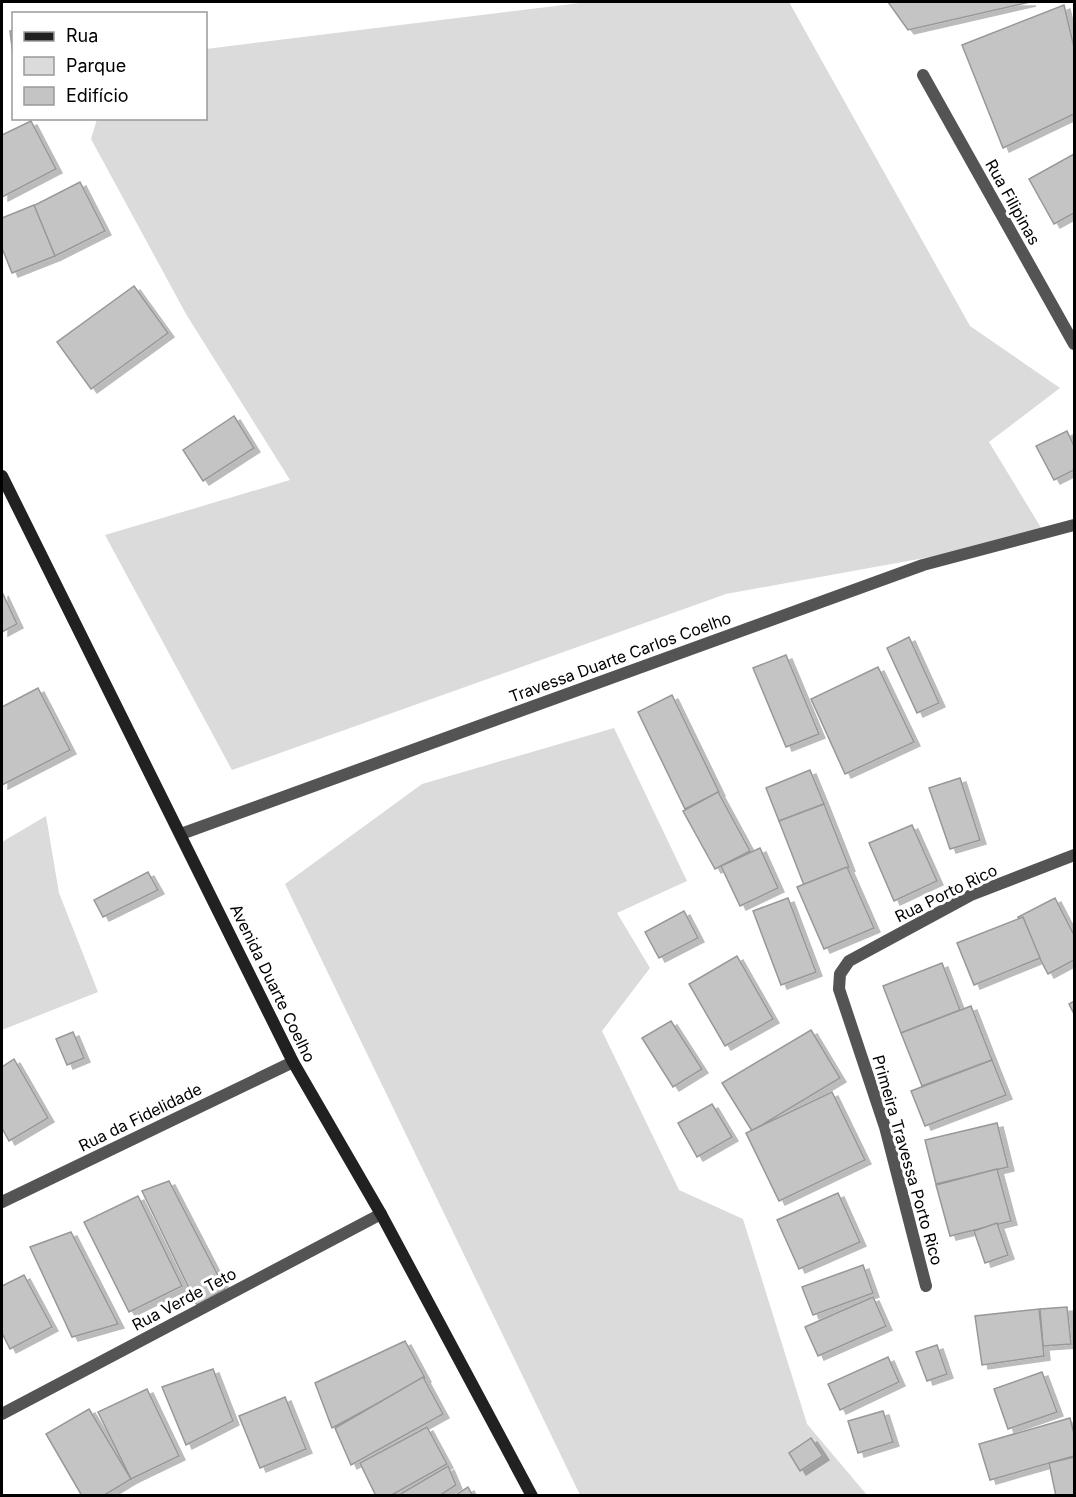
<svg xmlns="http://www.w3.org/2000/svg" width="1076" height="1497" font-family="Inter,sans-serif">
<defs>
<filter id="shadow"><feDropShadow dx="6" dy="4" stdDeviation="0" flood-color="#0004"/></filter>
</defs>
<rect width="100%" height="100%" fill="#fff"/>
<!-- green -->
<g fill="#dbdbdb">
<path d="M 588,2 L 789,2 L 970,326 L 1060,388 L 989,442 L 1046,536 L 726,594 L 232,770 L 105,535 L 290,480 L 186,314 L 91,139 L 97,119 L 206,118 L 206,49 Z"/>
<path d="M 614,728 L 687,881 L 617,913 L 650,968 L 602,1031 L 679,1190 L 743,1219 L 807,1424 L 867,1495 L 580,1495 L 285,884 L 422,784 Z"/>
<path d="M 46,816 L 59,893 L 98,992 L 2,1030 L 2,842 Z"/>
</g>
<!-- building -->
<g fill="#c4c4c4" stroke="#989898" stroke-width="1.5" filter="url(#shadow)">
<path d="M 888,2 L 1030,2 L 908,30 Z"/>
<path d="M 1064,5 L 1074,47 L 1074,114 L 1003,148 L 962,45 Z"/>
<path d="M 10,31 L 14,31 L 14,63 Z"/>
<path d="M 31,121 L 56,169 L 2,197 L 2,135 Z"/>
<path d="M 1074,154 L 1074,213 L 1054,224 L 1029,179 Z"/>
<path d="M 80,182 L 105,231 L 55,256 L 31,207 Z"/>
<path d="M 34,205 L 55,256 L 12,273 L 2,248 L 2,218 Z"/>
<path d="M 134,286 L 168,333 L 91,389 L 57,342 Z"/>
<path d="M 234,416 L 254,448 L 203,481 L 183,450 Z"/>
<path d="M 1067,431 L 1074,446 L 1074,470 L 1054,480 L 1036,446 Z"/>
<path d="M 2,592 L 17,624 L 2,632 Z"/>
<path d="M 909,637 L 939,703 L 917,713 L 887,648 Z"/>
<path d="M 786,655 L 819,734 L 786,747 L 753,668 Z"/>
<path d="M 878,667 L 914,742 L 845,774 L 811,699 Z"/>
<path d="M 38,688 L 70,750 L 2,785 L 2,707 Z"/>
<path d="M 672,695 L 719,792 L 685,809 L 638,712 Z"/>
<path d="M 810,770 L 824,804 L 779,821 L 766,788 Z"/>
<path d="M 960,778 L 980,840 L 950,849 L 929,788 Z"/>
<path d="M 718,792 L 750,851 L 715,869 L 683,811 Z"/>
<path d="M 824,804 L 849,867 L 804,885 L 779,821 Z"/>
<path d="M 912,825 L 937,881 L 894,901 L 869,843 Z"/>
<path d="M 760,848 L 778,888 L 740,906 L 721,866 Z"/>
<path d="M 847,867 L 874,928 L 824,949 L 797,887 Z"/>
<path d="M 148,872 L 158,890 L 103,917 L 94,900 Z"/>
<path d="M 788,898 L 816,972 L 781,985 L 753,911 Z"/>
<path d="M 1055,898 L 1074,935 L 1074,960 L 1048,974 L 1018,917 Z"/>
<path d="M 684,911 L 698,938 L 659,958 L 645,932 Z"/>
<path d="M 1023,917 L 1040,958 L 974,985 L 957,943 Z"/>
<path d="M 737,956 L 773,1019 L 725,1046 L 689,984 Z"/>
<path d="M 942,963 L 960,1010 L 901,1033 L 883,986 Z"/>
<path d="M 1074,1001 L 1074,1014 L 1069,1004 Z"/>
<path d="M 971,1006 L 992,1060 L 922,1086 L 901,1033 Z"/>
<path d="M 671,1021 L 702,1069 L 673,1087 L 642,1038 Z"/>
<path d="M 811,1030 L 840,1078 L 752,1131 L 722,1083 Z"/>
<path d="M 73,1032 L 84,1058 L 67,1065 L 56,1039 Z"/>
<path d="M 14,1059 L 48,1118 L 9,1141 L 2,1128 L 2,1067 Z"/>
<path d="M 992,1060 L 1006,1095 L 925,1126 L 911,1091 Z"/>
<path d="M 832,1092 L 865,1160 L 779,1201 L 746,1133 Z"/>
<path d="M 712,1104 L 732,1137 L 697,1157 L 678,1123 Z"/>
<path d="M 997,1123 L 1008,1167 L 936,1184 L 925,1140 Z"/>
<path d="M 997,1169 L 1011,1221 L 950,1236 L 936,1185 Z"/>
<path d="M 169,1181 L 225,1289 L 197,1305 L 142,1191 Z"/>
<path d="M 838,1193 L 860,1242 L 799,1269 L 777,1220 Z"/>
<path d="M 138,1196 L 182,1286 L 129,1312 L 84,1222 Z"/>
<path d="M 997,1223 L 1008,1255 L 985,1263 L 974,1231 Z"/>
<path d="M 71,1232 L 118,1324 L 72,1337 L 30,1247 Z"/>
<path d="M 863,1265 L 873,1293 L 813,1315 L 802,1287 Z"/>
<path d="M 24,1275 L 52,1327 L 10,1349 L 2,1333 L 2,1286 Z"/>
<path d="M 873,1297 L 886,1326 L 818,1356 L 805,1327 Z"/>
<path d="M 1067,1307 L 1071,1344 L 1043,1346 L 1040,1309 Z"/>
<path d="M 1039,1309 L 1044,1356 L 982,1365 L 975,1316 Z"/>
<path d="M 405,1341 L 425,1378 L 332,1428 L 315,1383 Z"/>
<path d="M 937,1345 L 947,1374 L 927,1381 L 916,1352 Z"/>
<path d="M 888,1357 L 899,1382 L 840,1410 L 828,1384 Z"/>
<path d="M 213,1369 L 233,1421 L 186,1445 L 162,1387 Z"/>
<path d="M 1042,1372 L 1057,1412 L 1008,1429 L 994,1389 Z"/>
<path d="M 423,1377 L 443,1414 L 351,1465 L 335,1428 Z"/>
<path d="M 147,1389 L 179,1456 L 131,1479 L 98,1412 Z"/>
<path d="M 285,1397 L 306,1449 L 260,1468 L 239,1416 Z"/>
<path d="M 89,1409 L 131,1479 L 103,1496 L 82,1496 L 46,1434 Z"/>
<path d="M 883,1411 L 893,1442 L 858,1453 L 848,1421 Z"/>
<path d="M 1070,1418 L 1074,1434 L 1074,1456 L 990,1480 L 979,1444 Z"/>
<path d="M 427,1427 L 447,1464 L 390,1496 L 376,1496 L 360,1463 Z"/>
<path d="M 811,1438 L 823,1456 L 800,1471 L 789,1453 Z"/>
<path d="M 1074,1457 L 1074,1496 L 1056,1496 L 1049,1463 Z"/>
<path d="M 448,1466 L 456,1485 L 439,1496 L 397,1496 Z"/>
<path d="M 468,1487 L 473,1496 L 454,1496 Z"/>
</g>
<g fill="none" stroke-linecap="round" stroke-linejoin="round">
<!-- minor -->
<g stroke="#545454" stroke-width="12">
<path d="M 923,75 L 1074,344"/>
<path d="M 181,834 L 923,565 L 1074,525"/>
<path d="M 2,1202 L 293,1062"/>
<path d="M 926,1286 L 885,1127 L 839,989 L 840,974 L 849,961 L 971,895 L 1074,855"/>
<path d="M 2,1414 L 381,1214"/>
</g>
<!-- secondary -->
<path stroke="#212121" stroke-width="12" d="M 2,476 L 293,1062 L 381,1214 L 532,1496"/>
</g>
<g text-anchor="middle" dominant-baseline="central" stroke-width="6" stroke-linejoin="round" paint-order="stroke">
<!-- street labels -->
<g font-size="16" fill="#000" stroke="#fff">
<text transform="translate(1013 202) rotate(61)">Rua Filipinas</text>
<text transform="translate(620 657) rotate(-20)">Travessa Duarte Carlos Coelho</text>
<text transform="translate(946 893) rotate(-26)">Rua Porto Rico</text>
<text transform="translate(273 983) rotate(64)">Avenida Duarte Coelho</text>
<text transform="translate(140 1117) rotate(-26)">Rua da Fidelidade</text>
<text transform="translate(908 1160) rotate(74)">Primeira Travessa Porto Rico</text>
<text transform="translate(184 1299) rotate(-28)">Rua Verde Teto</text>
</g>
</g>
<!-- border -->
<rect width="1076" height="1497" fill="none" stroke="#000000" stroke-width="6"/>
<!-- legend -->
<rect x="12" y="12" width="195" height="108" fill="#ffffff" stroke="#999999" stroke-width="1.5"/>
<rect x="24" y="32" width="30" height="9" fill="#212121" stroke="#999999" stroke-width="1.5"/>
<text x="66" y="42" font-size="18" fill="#000000">Rua</text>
<rect x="24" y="57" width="30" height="18" fill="#dbdbdb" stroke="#999999" stroke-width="1.5"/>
<text x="66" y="72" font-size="18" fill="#000000">Parque</text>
<rect x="24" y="87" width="30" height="18" fill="#c4c4c4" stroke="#999999" stroke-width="1.5"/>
<text x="66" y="102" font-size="18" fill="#000000">Edifício</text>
</svg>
